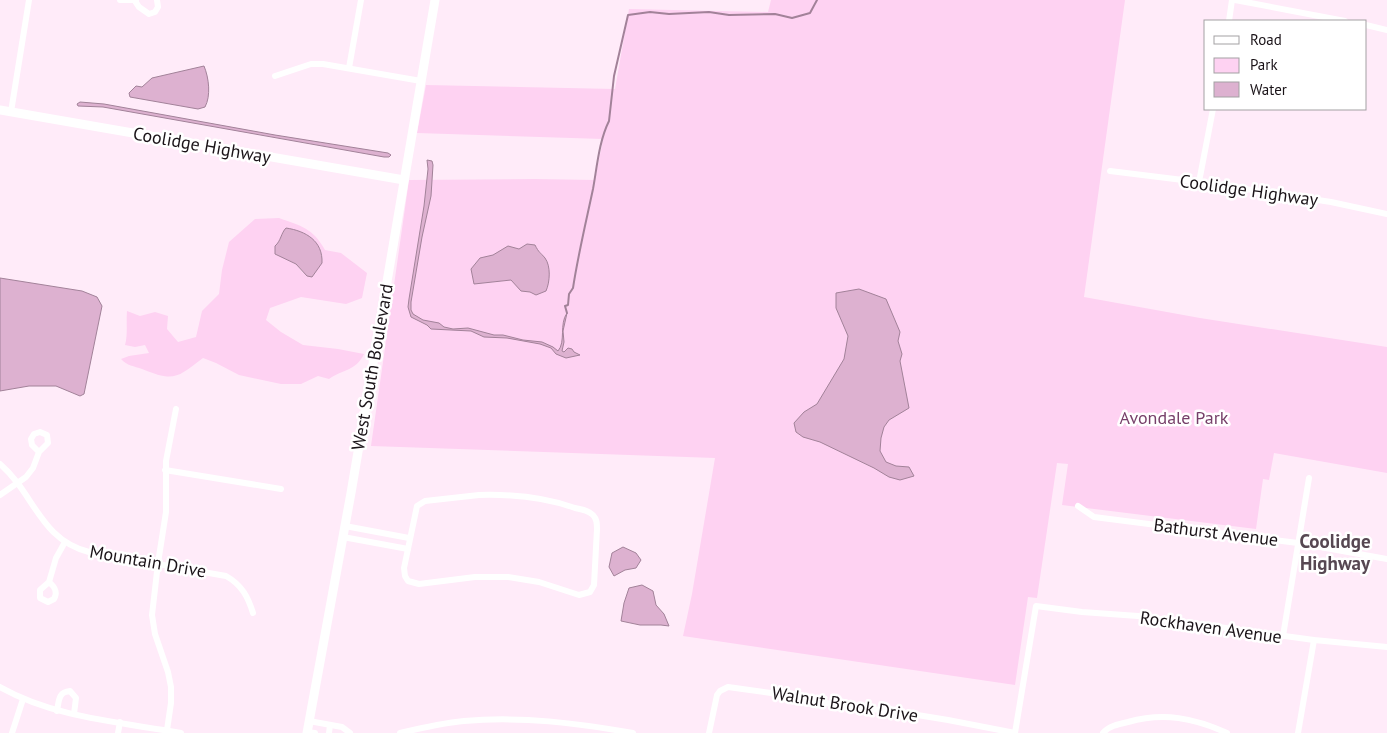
<svg xmlns="http://www.w3.org/2000/svg" width="1387" height="733" font-family="'PT Sans',sans-serif">
<rect width="100%" height="100%" fill="#ffebf9"/>
<!-- green -->
<g fill="#fed2f2" fill-rule="evenodd">
<path d="M 771,0 L 1125,0 L 1084,297 L 1200,318 L 1387,347 L 1387,473 L 1274,453 L 1269,480 L 1263,479 L 1256,529 L 1062,505 L 1068,464 L 1057,463 L 1037,598 L 1028,597 L 1015,685 L 683,636 L 692,594 L 715,458 L 371,446 L 409,180 L 535,179 L 595,180 L 603,139 L 417,133 L 426,85 L 615,89 L 629,9 L 768,12 Z"/>
<path d="M 279,218 C 301,226 313,228 325,250 L 341,253 L 367,273 L 362,298 L 346,304 L 301,297 L 270,308 L 266,320 L 281,332 L 303,345 L 338,349 L 364,354 C 356,371 343,369 329,379 L 318,376 L 301,384 L 281,384 L 239,375 L 216,363 L 203,358 C 177,378 174,382 142,369 C 134,366 127,366 121,359 L 129,356 L 149,353 L 145,345 L 135,347 L 125,345 C 128,334 126,323 127,311 L 140,316 L 155,312 L 168,316 L 167,329 L 178,342 L 196,337 L 202,311 L 219,294 L 222,270 L 229,242 L 255,219 ZM 292,229 C 310,236 315,238 322,256 L 303,273 L 296,264 L 275,254 L 275,246 L 279,242 L 283,232 Z"/>
</g>
<!-- water -->
<g fill="#ddb1d0" stroke="#a28299">
<path d="M 204,66 C 209,78 211,96 205,107 L 198,109 L 130,97 L 129,93 L 136,86 L 142,87 L 152,78 Z"/>
<path d="M 80,102 L 104,104 L 275,135 L 388,153 L 391,155 L 389,157 L 384,157 L 103,107 L 78,106 L 77,104 Z"/>
<path d="M 427,160 L 432,161 L 433,165 L 431,196 L 422,237 L 411,302 L 411,310 L 413,314 L 423,320 L 439,323 L 444,327 L 453,329 L 468,328 L 494,335 L 503,335 L 523,340 L 542,342 L 553,347 L 558,351 C 566,342 559,324 567,313 L 563,331 L 564,342 L 562,351 L 564,352 L 568,348 L 572,349 L 574,352 L 580,355 L 566,358 L 556,354 L 551,348 L 540,344 L 507,338 L 484,337 L 471,331 L 431,329 L 427,325 L 411,317 L 408,307 L 409,299 L 424,206 L 428,169 Z"/>
<path d="M 286,228 C 306,231 323,241 322,263 L 312,277 L 307,276 L 296,264 L 275,254 L 275,246 C 281,241 281,233 286,228 Z"/>
<path d="M 527,244 L 535,245 C 539,253 540,252 545,258 C 551,266 550,282 546,291 L 536,295 L 530,292 L 521,291 L 511,280 L 474,284 L 471,269 L 480,258 L 493,255 L 508,246 L 519,249 Z"/>
<path d="M 0,278 L 82,291 L 97,297 L 102,306 L 84,394 L 80,396 L 56,386 L 29,386 L 0,391 Z"/>
<path d="M 859,289 L 886,299 L 900,332 L 898,341 L 902,354 L 900,361 L 909,408 L 889,420 L 884,427 L 881,438 L 880,451 L 886,462 L 896,466 L 909,467 L 914,476 L 900,480 L 889,477 L 874,468 L 820,442 L 803,437 L 796,432 L 794,423 L 804,412 L 817,404 L 844,359 L 848,336 L 836,308 L 836,293 Z"/>
<path d="M 623,547 L 636,553 L 641,560 L 636,568 L 625,570 L 614,576 L 609,567 L 612,553 Z"/>
<path d="M 642,585 L 653,591 L 656,605 L 664,614 L 669,626 L 661,625 L 640,625 L 621,621 L 624,603 L 629,588 Z"/>
</g>
<g fill="none" stroke-linecap="round" stroke-linejoin="round">
<!-- stream -->
<path stroke="#a28299" stroke-width="2" d="M 567,313 L 565,306 L 568,305 L 569,294 L 573,288 C 578,255 586,222 593,189 C 597,167 599,141 609,121 L 614,76 L 628,15 L 650,12 L 669,14 L 709,12 L 729,15 L 775,14 L 792,18 L 810,13 L 817,0"/>
<!-- street -->
<g stroke="#fff" stroke-width="6">
<path d="M 120,0 L 136,0"/>
<path d="M 1235,0 L 1345,21"/>
<path d="M 135,1 L 139,7 L 149,14 L 155,12 L 158,7 L 157,0"/>
<path d="M 1229,21 L 1232,0"/>
<path d="M 1366,25 L 1387,30"/>
<path d="M 349,68 L 361,0"/>
<path d="M 275,76 L 311,64 L 323,64 L 421,81"/>
<path d="M 11,112 L 29,0"/>
<path d="M 1110,171 L 1199,182 L 1331,202 L 1387,214"/>
<path d="M 1199,182 L 1213,109"/>
<path d="M 0,464 C 34,493 40,540 89,552 L 226,576 C 242,585 248,597 253,613"/>
<path d="M 165,470 L 281,489"/>
<path d="M 0,495 L 26,477 L 33,468 L 39,452 L 48,443 L 47,435 L 40,432 L 34,434 L 31,439 L 32,445 L 39,452"/>
<path d="M 479,495 C 512,494 544,497 575,508 C 581,509 589,511 593,515 C 597,519 597,524 597,529 L 594,585 L 590,592 L 579,595 L 539,582 L 508,577 L 475,577 L 419,584 L 408,581 L 405,576 L 404,568 L 417,506 L 425,501 Z"/>
<path d="M 1078,506 L 1094,517 L 1298,543 L 1387,559"/>
<path d="M 345,526 L 409,538"/>
<path d="M 343,537 L 408,549"/>
<path d="M 49,582 C 55,587 58,592 54,599 L 48,602 L 40,598 L 40,590 L 49,582 L 56,558 L 65,542"/>
<path d="M 1283,636 L 1309,478"/>
<path d="M 0,687 C 55,718 120,722 181,733"/>
<path d="M 57,711 C 59,701 58,692 70,691 L 76,698 L 74,714"/>
<path d="M 309,721 L 342,727 L 350,733"/>
<path d="M 167,730 L 171,703 L 171,687 L 168,672 L 155,634 L 152,615 L 158,563 L 166,512 L 166,461 L 176,409"/>
<path d="M 307,732 L 315,733"/>
<path d="M 12,733 L 23,699"/>
<path d="M 118,733 L 120,722"/>
<path d="M 329,733 L 330,725"/>
<path d="M 400,733 C 421,728 442,723 464,721 C 521,716 577,723 633,733"/>
<path d="M 709,733 L 717,695 L 720,691 L 728,687 L 792,696 L 841,706 L 899,712 L 948,720 L 1015,733"/>
<path d="M 1015,733 L 1036,606 L 1082,612 L 1138,616 L 1314,640 L 1387,647"/>
<path d="M 1103,733 C 1109,726 1119,724 1128,722 C 1164,712 1194,718 1227,733"/>
<path d="M 1298,733 L 1314,640"/>
</g>
<!-- secondary -->
<g stroke="#fff" stroke-width="9">
<path d="M 0,110 L 404,180"/>
<path d="M 307,733 L 351,493 L 435,0"/>
</g>
</g>
<g text-anchor="middle" dominant-baseline="central" stroke-width="5" stroke-linejoin="round" paint-order="stroke">
<!-- street labels -->
<g font-size="18" fill="#1a1318" stroke="#fff">
<text transform="translate(202 145) rotate(10)">Coolidge Highway</text>
<text transform="translate(1249 190) rotate(8)">Coolidge Highway</text>
<text transform="translate(372 367) rotate(-80)">West South Boulevard</text>
<text transform="translate(1216 532) rotate(7)">Bathurst Avenue</text>
<text transform="translate(148 561) rotate(10)">Mountain Drive</text>
<text transform="translate(1211 627) rotate(8)">Rockhaven Avenue</text>
<text transform="translate(845 704) rotate(9)">Walnut Brook Drive</text>
</g>
<!-- park labels -->
<g font-size="18" fill="#763f69" stroke="#fff">
<text x="1174" y="417">Avondale Park</text>
</g>
<!-- neighbourhood labels -->
<g font-size="19" font-weight="bold" fill="#574752" stroke="#fff">
<text x="1335" y="541">Coolidge<tspan x="1335" dy="22">Highway</tspan></text>
</g>
</g>
<!-- legend -->
<rect x="1204" y="20" width="162" height="90" fill="#ffffff" stroke="#a3a1a3"/>
<rect x="1214" y="36" width="25" height="8" fill="#ffffff" stroke="#a3a1a3"/>
<text x="1250" y="45" font-size="15" fill="#1a1318">Road</text>
<rect x="1214" y="58" width="25" height="15" fill="#fed2f2" stroke="#a3a1a3"/>
<text x="1250" y="70" font-size="15" fill="#1a1318">Park</text>
<rect x="1214" y="82" width="25" height="15" fill="#ddb1d0" stroke="#a3a1a3"/>
<text x="1250" y="95" font-size="15" fill="#1a1318">Water</text>
</svg>
